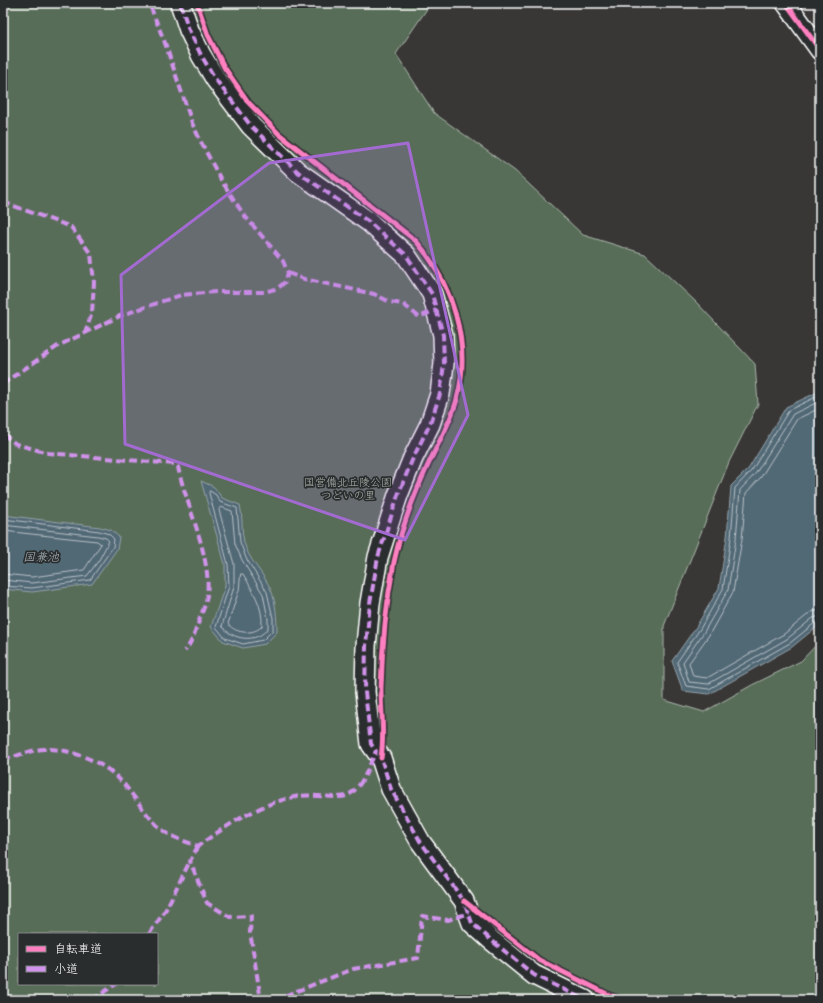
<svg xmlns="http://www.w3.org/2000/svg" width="823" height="1003" font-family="Mali,'Klee One',sans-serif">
<rect width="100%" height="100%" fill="#383736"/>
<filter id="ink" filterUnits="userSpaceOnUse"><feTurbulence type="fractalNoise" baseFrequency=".025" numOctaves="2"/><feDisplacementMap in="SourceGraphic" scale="8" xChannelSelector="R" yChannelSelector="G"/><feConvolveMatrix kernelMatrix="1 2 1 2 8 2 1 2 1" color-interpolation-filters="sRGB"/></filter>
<g filter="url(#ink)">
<!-- green -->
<path fill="#586d58" stroke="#acb6ac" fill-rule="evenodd" d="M 3,3 L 431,3 L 396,54 L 434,113 L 515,171 L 583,235 L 645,254 L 696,302 L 755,364 L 758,404 L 729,462 L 664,626 L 664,700 L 704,712 L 752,685 L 801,661 L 820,641 L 820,1000 L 3,1000 ZM 19,934 L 157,934 L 157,984 L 19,984 Z"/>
<!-- water -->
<g fill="#516875" stroke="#97a4ac">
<path d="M 820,391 L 820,624 L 792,647 L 709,694 L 683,691 L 672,661 L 696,627 L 719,588 L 727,537 L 731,486 L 749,468 L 786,407 Z"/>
<path d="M 201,481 L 214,487 L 222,498 L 240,505 C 243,517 241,530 244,542 C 248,560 264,573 271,590 C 276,602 277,619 277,632 L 265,644 L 243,648 L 223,641 L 211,627 L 225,586 L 225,564 Z"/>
<path d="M 3,515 L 100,527 L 111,530 L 119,537 L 117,549 L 92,584 L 32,592 L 3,589 Z"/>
</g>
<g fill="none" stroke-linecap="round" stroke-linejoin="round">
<!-- shore -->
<g stroke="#b9c3c8" stroke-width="1">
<path d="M 820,395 L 789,410 L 752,470 L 735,488 L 731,538 L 723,589 L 700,629 L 677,662 L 686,686 L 709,689 L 790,643 L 816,622 L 820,621"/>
<path d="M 820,401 L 793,414 L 756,473 L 740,490 L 736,539 L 728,590 L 704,632 L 683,662 L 689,682 L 708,684 L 787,639 L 813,618 L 820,616"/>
<path d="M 820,408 L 797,419 L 761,477 L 746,493 L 742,539 L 733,592 L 709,635 L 689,663 L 693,676 L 707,678 L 784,634 L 811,612 L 820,610"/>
<path d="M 210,491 L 216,495 L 220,502 L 237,508 L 240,542 L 246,558 L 267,592 L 273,618 L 273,630 L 263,640 L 243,644 L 225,638 L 216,627 L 229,586 L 228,564 L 209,493 Z"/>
<path d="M 221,507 L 232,511 L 235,544 L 242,560 L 263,594 L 268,619 L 268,628 C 257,644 232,640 222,626 L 234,587 L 234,564 L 219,510 Z"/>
<path d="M 3,519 L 99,531 L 109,534 L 114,539 L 113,547 L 90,580 L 32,588 L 3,586"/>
<path d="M 3,525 L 98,536 L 106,538 L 109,541 L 99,560 L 87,576 L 32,583 L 3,580"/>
<path d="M 3,531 L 97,541 L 101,544 L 84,570 L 32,577 L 3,574"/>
<path d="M 241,574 L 243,574 C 253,591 263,606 262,626 C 254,635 236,634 228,624 L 239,590 Z"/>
</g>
<defs>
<g id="street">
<path d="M 180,3 L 189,30 L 201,55 L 216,80 L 251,126 L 298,172 L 369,222 L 406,255 L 432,294 L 443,335 L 444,364 L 440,394 L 430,424 L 413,458 L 398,495 L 378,557 L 370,603 L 366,646 L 365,692 L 371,744 L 381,758 L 391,789 L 420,841 L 464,901 L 472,923 L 491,940 L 534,975 L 585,1000"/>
<path d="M 786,3 L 820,50"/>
</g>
</defs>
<!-- street casing -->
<use href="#street" stroke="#fff" stroke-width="22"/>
<!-- street -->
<use href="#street" stroke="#2a2d2e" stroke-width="19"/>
<!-- quiet -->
<g stroke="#d193ec" stroke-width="4" stroke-dasharray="8 4" stroke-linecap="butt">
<path d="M 180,3 L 189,30 L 201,55 L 216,80 L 251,126 L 298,172 L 369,222 L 406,255 L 432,294 L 443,335 L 444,364 L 440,394 L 430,424 L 413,458 L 398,495 L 378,557 L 370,603 L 366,646 L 365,692 L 371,744 L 381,758 L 391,789 L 420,841 L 464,901 L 472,923 L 491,940 L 534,975 L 585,1000"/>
<path d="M 3,202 L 71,227 L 91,254 L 94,282 L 92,313 L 85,333"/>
<path d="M 288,273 L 304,279 L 374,294 L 390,302 L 403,304 L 419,317 L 436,310"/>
<path d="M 3,385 L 8,380 L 58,346 L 122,315 L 181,295 L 215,292 L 265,292 L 278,288 L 285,282 L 288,273 L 283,261 L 244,215 L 221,180 L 202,144 L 192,123 L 165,43 L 149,3"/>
<path d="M 3,434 L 16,444 L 48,453 L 174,464 L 178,467 C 186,505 212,557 207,595 C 206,604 202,612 199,621 C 195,632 192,642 185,651"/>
<path d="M 3,759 C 18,757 28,750 44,749 C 70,748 104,762 121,781 C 135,796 145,815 160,828 C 170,837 185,841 198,846 C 229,824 262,802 300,796 C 312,794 337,799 346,796 C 362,790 369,765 376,751"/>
<path d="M 198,846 L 190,861 L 207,903 L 230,917 L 251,916 L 250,932 L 261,1000"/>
<path d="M 149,934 L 165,911 L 190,861"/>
<path d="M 92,1000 L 116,984"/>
<path d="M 274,1000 L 353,969 L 418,958 L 422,916 L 448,920 L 469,913"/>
</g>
<defs>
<g id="cycleway">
<path d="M 197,3 L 208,35 L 224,67 L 248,102 L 279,134 L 416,241 C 452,283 472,343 457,399 C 451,422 438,443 428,465 C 414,495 401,529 394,562 C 386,604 382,646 381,689 C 381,714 385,732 381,758"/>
<path d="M 786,3 L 820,50"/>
<path d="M 464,901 L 539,960 L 611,996 L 624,1000"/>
</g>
</defs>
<!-- cycleway casing -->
<use href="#cycleway" stroke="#2a2d2e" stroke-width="8"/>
<!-- cycleway -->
<use href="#cycleway" stroke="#ff80c0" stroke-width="5"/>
</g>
</g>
<!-- marked area -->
<path fill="#a36bd2" fill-opacity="0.2" stroke="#a36bd2" stroke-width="3" stroke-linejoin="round" d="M 408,143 L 468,415 L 405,540 L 125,444 L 121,275 L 269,163 Z"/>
<g text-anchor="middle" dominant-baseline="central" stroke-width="3.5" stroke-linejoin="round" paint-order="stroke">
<!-- park labels -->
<g font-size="11" fill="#acb6ac" stroke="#2a2d2e">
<text x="348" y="481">国営備北丘陵公園<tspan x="348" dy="13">つどいの里</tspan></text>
</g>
<!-- water labels -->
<g font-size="12" font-style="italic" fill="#a8b4ba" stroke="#2a2d2e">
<text x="41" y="556">国兼池</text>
</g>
</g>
<!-- margin -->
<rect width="823" height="1003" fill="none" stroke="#2a2d2e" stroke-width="16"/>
<rect x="8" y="8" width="807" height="987" fill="none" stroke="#fff" stroke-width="1.5" filter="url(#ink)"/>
<!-- legend -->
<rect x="18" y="933" width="140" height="52" fill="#2a2d2e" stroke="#7f8182"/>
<rect x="26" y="946" width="20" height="6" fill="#ff80c0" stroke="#7f8182"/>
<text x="54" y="953" font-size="12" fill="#ffffff">自転車道</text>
<rect x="26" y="966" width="20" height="6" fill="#d193ec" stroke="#7f8182"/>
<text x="54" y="973" font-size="12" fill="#ffffff">小道</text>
</svg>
